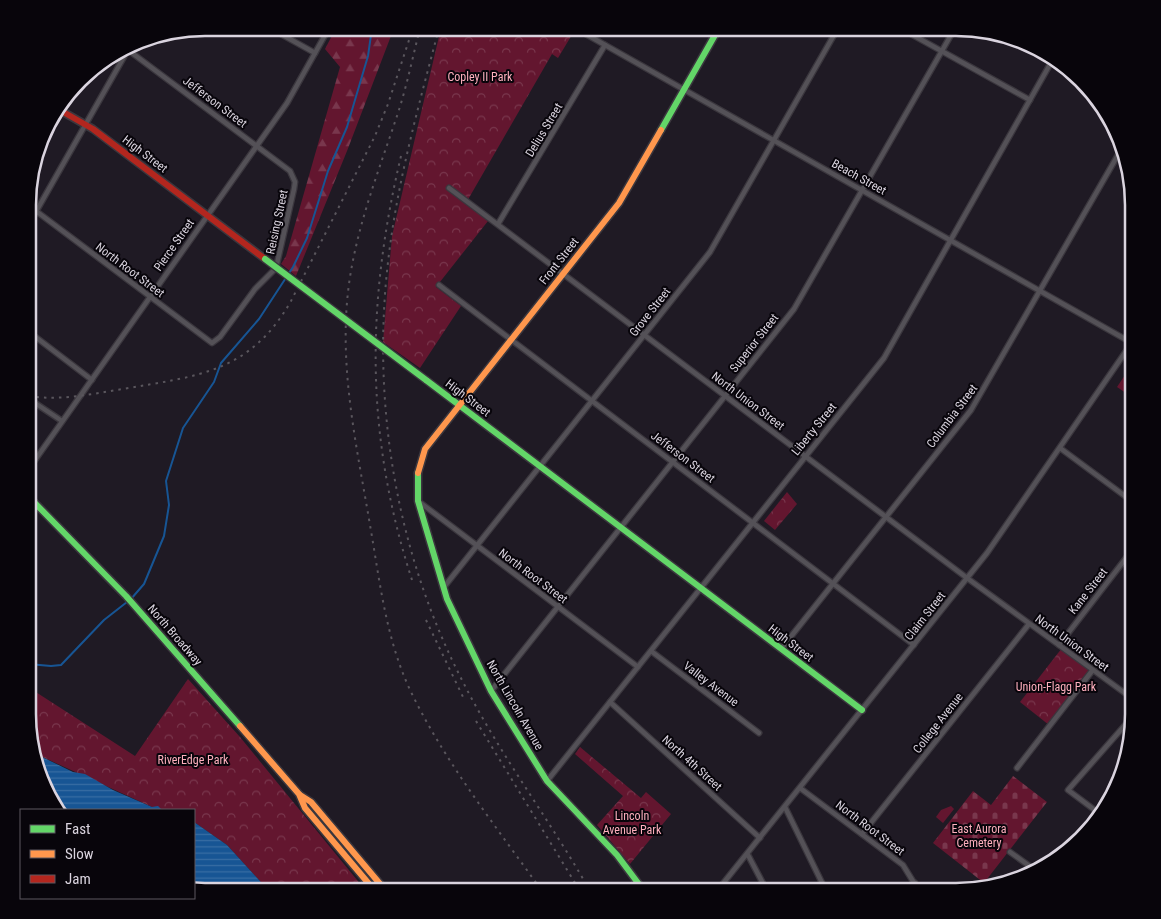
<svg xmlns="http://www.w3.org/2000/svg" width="1161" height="919" font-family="'Roboto Condensed',sans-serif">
<defs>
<pattern id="forest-firs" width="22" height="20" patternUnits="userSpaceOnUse" patternTransform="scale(1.25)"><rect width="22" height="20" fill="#63162f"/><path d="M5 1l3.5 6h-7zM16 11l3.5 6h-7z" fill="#79374d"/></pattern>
<pattern id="cemetery-stones" width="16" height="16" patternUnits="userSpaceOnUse" patternTransform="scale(1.25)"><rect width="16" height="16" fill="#63162f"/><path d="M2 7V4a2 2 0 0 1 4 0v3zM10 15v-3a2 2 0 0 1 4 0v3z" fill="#79374d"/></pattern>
<pattern id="park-crowns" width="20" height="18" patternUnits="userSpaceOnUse" patternTransform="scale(1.25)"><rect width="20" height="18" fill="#63162f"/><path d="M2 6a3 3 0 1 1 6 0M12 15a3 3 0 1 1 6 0" fill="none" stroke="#79374d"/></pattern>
<pattern id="water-rules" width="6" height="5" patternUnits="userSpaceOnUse" patternTransform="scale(1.25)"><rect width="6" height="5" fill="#175594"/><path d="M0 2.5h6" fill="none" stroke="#386da3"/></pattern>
</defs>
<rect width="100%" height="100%" fill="#1f1a24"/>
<!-- grass -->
<g fill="#63162f">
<path d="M 1133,363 L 1133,398 L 1117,387 Z"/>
<path d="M 310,806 L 367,873 L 308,807 Z"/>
</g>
<!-- forest -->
<path fill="url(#forest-firs)" d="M 336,28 L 394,28 L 347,151 L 296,276 L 281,264 L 286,256 L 340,67 L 325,49 Z"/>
<!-- cemetery -->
<path fill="url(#cemetery-stones)" d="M 1013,776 L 1047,802 L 984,883 L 933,843 L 973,791 L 991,805 Z"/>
<!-- park -->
<g fill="url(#park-crowns)">
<path d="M 441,28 L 576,28 L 558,58 L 552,54 L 466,203 L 488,221 L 436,287 L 461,306 L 420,368 L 383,342 L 392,236 Z"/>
<path d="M 787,492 L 797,504 L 775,530 L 764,521 Z"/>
<path d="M 1062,648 L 1091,671 L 1049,725 L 1020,702 Z"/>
<path d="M 188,679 L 240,737 L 366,891 L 269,891 L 227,845 L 194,822 L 194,810 L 162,810 L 152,807 L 36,754 L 28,725 L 28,687 L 135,756 Z"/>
<path d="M 580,747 L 641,798 L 646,792 L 671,814 L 630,864 L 597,825 L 623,796 L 575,754 Z"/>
<path d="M 951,806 L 954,809 L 943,823 L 936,817 L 941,810 Z"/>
</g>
<!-- water -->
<g fill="url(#water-rules)">
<path d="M 36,754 L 73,772 L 85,774 L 113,790 L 152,807 L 158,806 L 162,810 L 60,810 L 46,792 Z"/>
<path d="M 194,822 L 227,845 L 269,891 L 194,891 Z"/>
</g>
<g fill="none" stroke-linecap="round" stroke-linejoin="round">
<!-- stream -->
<g stroke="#175594" stroke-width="2">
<path d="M 131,599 L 144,584 L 164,536 L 169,505 L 166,481 L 183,428 L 214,382 L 221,363 L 259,319 L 293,267 L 307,238 L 328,171 L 347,127 L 368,56 L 372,28"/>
<path d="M 28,664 L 51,666 L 61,665 L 104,620 L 127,602"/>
</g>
<defs>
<g id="street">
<path d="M 270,28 L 315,53"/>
<path d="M 575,28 L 1132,343"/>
<path d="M 900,28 L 1030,100"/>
<path d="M 449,188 L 967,578 L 1133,699"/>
<path d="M 36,211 L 212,343 L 220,337 L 255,289 L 276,268 L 294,189 L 295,182 L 290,171 L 128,50"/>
<path d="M 29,224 L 129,48"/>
<path d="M 498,224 L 605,45"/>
<path d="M 439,285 L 914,645"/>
<path d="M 29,332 L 92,380"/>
<path d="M 29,399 L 62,421"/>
<path d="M 1060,448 L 1133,502"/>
<path d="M 28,470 L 287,103 L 329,28"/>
<path d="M 418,501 L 638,667"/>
<path d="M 444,587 L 710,252 L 838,28"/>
<path d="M 1059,645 L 1133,549"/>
<path d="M 781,649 L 971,410 L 1122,148"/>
<path d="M 651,651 L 759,733"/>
<path d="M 491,691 L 794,309 L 955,28"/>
<path d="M 610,702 L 760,838"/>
<path d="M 1017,768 L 1092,671"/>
<path d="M 547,781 L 884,358 L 1053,59"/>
<path d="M 800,788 L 903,865 L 919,891"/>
<path d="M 785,807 L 826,891"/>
<path d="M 1100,814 L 1068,790 L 1133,716"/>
<path d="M 862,834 L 1029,624"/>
<path d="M 1010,852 L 1035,870"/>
<path d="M 748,855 L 767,891"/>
<path d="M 717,891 L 987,553 L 1133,341"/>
<path d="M 897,891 L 915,883"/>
</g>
<g id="fast">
<path d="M 661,130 L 719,28"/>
<path d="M 426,380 L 862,710"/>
<path d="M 418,473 L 418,501 L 447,599 L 491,691 L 547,781 L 617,855 L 644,891"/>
<path d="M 28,496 L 126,596 L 240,726"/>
</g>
<g id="slow">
<path d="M 418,473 L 425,449 L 619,203 L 661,130"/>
<path d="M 240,726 L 299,794 L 305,808 L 375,891"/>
<path d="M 300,795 L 311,802 L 386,891"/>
</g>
<path id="jam" d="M 58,109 L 93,129 L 265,259"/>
</defs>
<!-- street casing -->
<use href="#street" stroke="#3b373e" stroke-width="7"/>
<!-- fast casing -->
<use href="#fast" stroke="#3b373e" stroke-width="9"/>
<!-- slow casing -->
<use href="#slow" stroke="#3b373e" stroke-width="9"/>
<!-- jam casing -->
<use href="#jam" stroke="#3b373e" stroke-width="9"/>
<!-- street -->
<use href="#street" stroke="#545157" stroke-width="4.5"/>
<!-- fast -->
<use href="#fast" stroke="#63d668" stroke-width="6"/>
<!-- slow -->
<use href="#slow" stroke="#ff974d" stroke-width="6"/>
<!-- jam -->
<use href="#jam" stroke="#b3261e" stroke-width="6"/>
<!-- rail -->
<g stroke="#5a565d" stroke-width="2" stroke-dasharray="2.5 5" stroke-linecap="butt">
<path d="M 420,28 C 413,56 407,85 398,113 C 380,167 359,220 350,277 C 337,361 356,442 370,525 C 380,582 386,641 412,694 C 447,765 497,828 542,891"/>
<path d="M 439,28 C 421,97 401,168 391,239 C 369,389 393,547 463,682 C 500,755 550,820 590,891"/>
<path d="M 401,156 C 366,304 365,435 412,580"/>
<path d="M 29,396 C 61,401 91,394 123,389 C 197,376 250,373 291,301 L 375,136 L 388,104 L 413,28"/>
<path d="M 426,620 L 464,699"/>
<path d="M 476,721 L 580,891"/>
</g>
<defs>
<path id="fast-bridge" d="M 265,259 L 426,380"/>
</defs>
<!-- fast-bridge casing -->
<use href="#fast-bridge" stroke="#3b373e" stroke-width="9" stroke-linecap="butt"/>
<!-- fast-bridge -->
<use href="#fast-bridge" stroke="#63d668" stroke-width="6"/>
</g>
<g text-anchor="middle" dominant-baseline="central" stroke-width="4" stroke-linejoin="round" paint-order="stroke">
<!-- park labels -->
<g font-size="12" fill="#feafbd" stroke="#08050b">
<text x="480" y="77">Copley II Park</text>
<text x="1056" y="687">Union-Flagg Park</text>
<text x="193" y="760">RiverEdge Park</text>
<text x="632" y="816">Lincoln<tspan x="632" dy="14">Avenue Park</tspan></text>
<text x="979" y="829">East Aurora<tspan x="979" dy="14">Cemetery</tspan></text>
</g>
<!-- street labels -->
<g font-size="12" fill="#dad4df" stroke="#08050b">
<text transform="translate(215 102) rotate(37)">Jefferson Street</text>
<text transform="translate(544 130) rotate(-59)">Delius Street</text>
<text transform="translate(145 154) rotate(37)">High Street</text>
<text transform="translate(859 177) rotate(29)">Beach Street</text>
<text transform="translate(277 222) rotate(-78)">Reising Street</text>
<text transform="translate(174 245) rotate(-55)">Pierce Street</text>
<text transform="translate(559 261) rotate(-52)">Front Street</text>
<text transform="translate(130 270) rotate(37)">North Root Street</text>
<text transform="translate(650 312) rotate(-52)">Grove Street</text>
<text transform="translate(754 343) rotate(-52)">Superior Street</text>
<text transform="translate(468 398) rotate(37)">High Street</text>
<text transform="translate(748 401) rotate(37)">North Union Street</text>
<text transform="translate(952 416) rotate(-53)">Columbia Street</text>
<text transform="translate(814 429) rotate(-51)">Liberty Street</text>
<text transform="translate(683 457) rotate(37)">Jefferson Street</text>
<text transform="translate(533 576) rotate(37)">North Root Street</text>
<text transform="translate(1088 591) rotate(-52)">Kane Street</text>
<text transform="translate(925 616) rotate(-52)">Claim Street</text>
<text transform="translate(175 635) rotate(49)">North Broadway</text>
<text transform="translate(791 643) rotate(37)">High Street</text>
<text transform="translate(1072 643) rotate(36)">North Union Street</text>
<text transform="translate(711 684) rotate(37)">Valley Avenue</text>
<text transform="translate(515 705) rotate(60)">North Lincoln Avenue</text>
<text transform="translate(938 723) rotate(-52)">College Avenue</text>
<text transform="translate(692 763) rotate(42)">North 4th Street</text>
<text transform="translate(870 828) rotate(37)">North Root Street</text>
</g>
</g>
<!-- crop -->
<path d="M0 0H1161V919H0ZM205 36H956A169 169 0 0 1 1125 205V714A169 169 0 0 1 956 883H205A169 169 0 0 1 36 714V205A169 169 0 0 1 205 36Z" fill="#08050b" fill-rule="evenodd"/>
<path fill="none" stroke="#dad4df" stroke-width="2.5" d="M205 36H956A169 169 0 0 1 1125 205V714A169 169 0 0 1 956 883H205A169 169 0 0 1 36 714V205A169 169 0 0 1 205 36Z"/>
<!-- legend -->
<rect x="20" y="809" width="175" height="90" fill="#08050b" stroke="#5c5860"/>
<rect x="30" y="825" width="25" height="8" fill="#63d668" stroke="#5c5860"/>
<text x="65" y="834" font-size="15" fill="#dad4df">Fast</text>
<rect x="30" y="850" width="25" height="8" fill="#ff974d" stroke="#5c5860"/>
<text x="65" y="859" font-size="15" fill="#dad4df">Slow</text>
<rect x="30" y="875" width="25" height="8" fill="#b3261e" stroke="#5c5860"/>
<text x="65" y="884" font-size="15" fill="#dad4df">Jam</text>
</svg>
